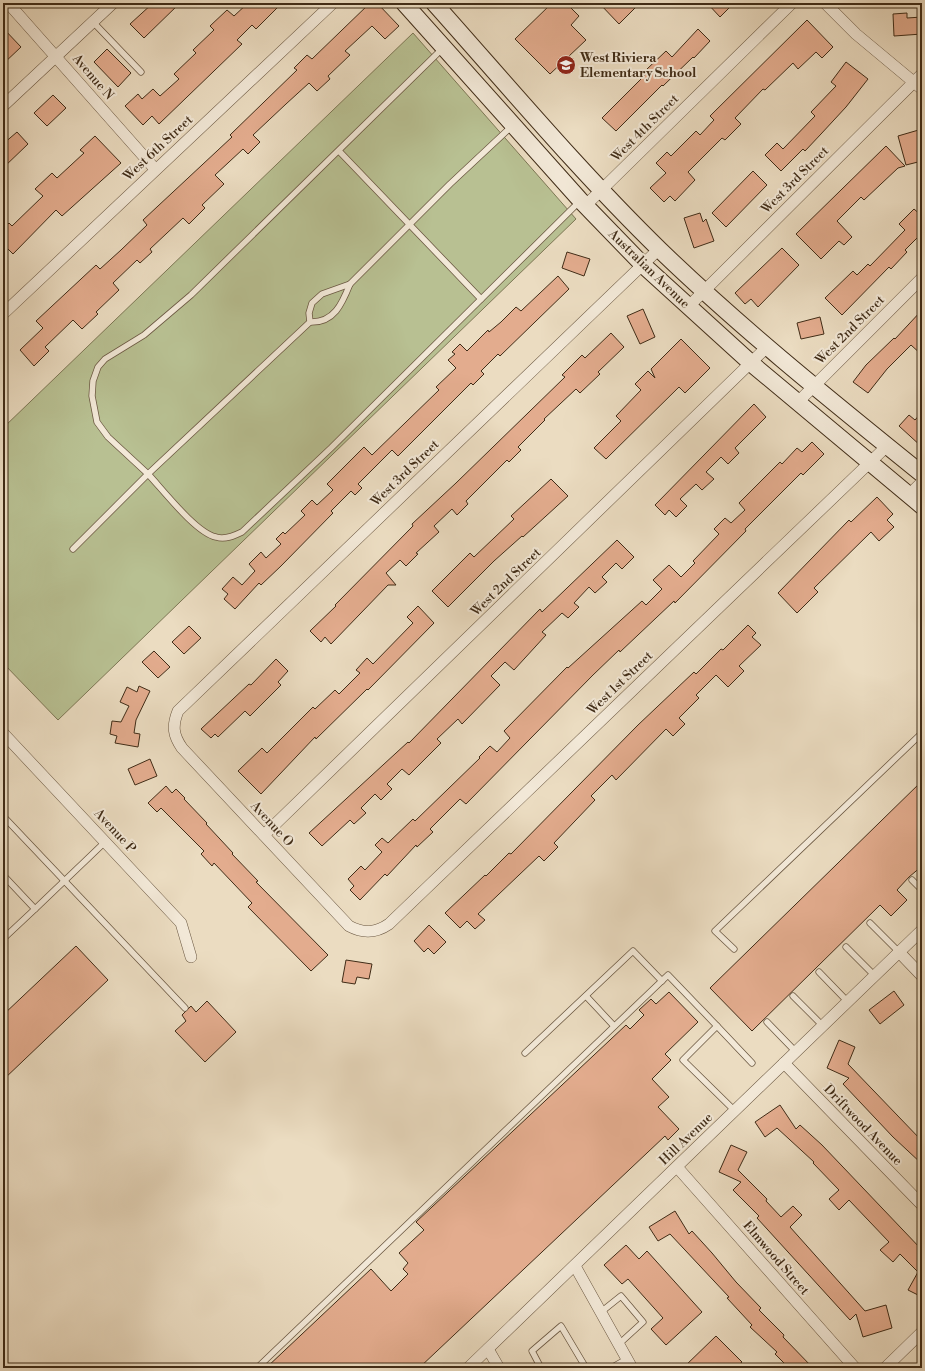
<svg xmlns="http://www.w3.org/2000/svg" width="925" height="1371" font-family="'Libre Bodoni',serif">
<rect width="100%" height="100%" fill="#ebdcc1"/>
<filter id="stains"><feTurbulence type="fractalNoise" baseFrequency=".005" numOctaves="4"/><feColorMatrix values="0 0 0 0 .2 0 0 0 0 .09 0 0 0 0 .02 0 0 0 .5 -.17"/></filter>
<radialGradient id="worn" r=".72"><stop offset=".6" stop-color="#630" stop-opacity="0"/><stop offset="1" stop-color="#630" stop-opacity=".3"/></radialGradient>
<!-- green -->
<path fill="#b8c092" stroke="#7c7654" d="M 413,33 L 576,219 L 58,720 L 3,663 L 3,428 Z"/>
<!-- building -->
<g fill="#e3ac8e" stroke="#402c17">
<path d="M 153,3 L 180,3 L 144,38 L 130,24 Z"/>
<path d="M 248,3 L 282,3 L 256,29 L 252,25 L 237,40 L 242,44 L 159,124 L 152,116 L 143,125 L 125,106 L 138,94 L 142,99 L 153,89 L 160,96 L 179,79 L 174,74 L 196,53 L 193,50 L 214,30 L 210,26 L 227,10 L 234,16 Z"/>
<path d="M 370,3 L 377,3 L 399,26 L 385,39 L 372,26 L 345,51 L 350,55 L 328,76 L 330,79 L 317,91 L 309,83 L 286,104 L 253,135 L 260,142 L 248,154 L 243,149 L 215,175 L 224,184 L 202,205 L 205,208 L 189,224 L 183,218 L 150,249 L 152,252 L 140,263 L 137,260 L 113,283 L 119,290 L 96,312 L 98,314 L 82,329 L 73,320 L 45,347 L 49,351 L 34,366 L 20,350 L 43,328 L 36,321 L 96,265 L 100,269 L 121,250 L 147,225 L 143,220 L 232,137 L 230,135 L 297,70 L 294,68 L 307,55 L 312,59 Z"/>
<path d="M 552,3 L 566,3 L 579,16 L 571,25 L 586,40 L 550,74 L 515,39 Z"/>
<path d="M 599,3 L 640,3 L 619,24 Z"/>
<path d="M 707,3 L 734,3 L 720,17 Z"/>
<path d="M 907,13 L 907,18 L 922,17 L 922,34 L 894,36 L 893,14 Z"/>
<path d="M 807,20 L 833,47 L 822,58 L 816,52 L 798,69 L 793,63 L 765,90 L 763,89 L 735,118 L 741,124 L 725,140 L 722,138 L 688,172 L 695,180 L 675,201 L 670,196 L 664,202 L 650,188 L 666,173 L 656,163 L 667,152 L 671,156 L 696,131 L 700,135 L 714,120 L 710,116 Z"/>
<path d="M 3,28 L 21,47 L 3,64 Z"/>
<path d="M 698,29 L 710,41 L 694,58 L 693,57 L 663,86 L 662,85 L 616,131 L 602,118 L 649,71 L 647,69 L 666,51 L 672,57 Z"/>
<path d="M 107,49 L 131,73 L 118,87 L 94,62 Z"/>
<path d="M 846,62 L 868,79 L 846,107 L 821,134 L 805,151 L 803,149 L 781,171 L 765,155 L 777,143 L 783,149 L 815,116 L 811,112 L 836,86 L 831,82 Z"/>
<path d="M 53,95 L 66,108 L 47,126 L 34,113 Z"/>
<path d="M 922,129 L 922,147 L 919,148 L 922,161 L 906,165 L 898,136 Z"/>
<path d="M 17,132 L 28,144 L 3,168 L 3,144 Z"/>
<path d="M 95,136 L 121,163 L 62,216 L 56,210 L 13,254 L 3,244 L 3,229 L 9,223 L 12,226 L 43,196 L 35,189 L 52,173 L 57,178 L 84,153 L 80,150 Z"/>
<path d="M 886,146 L 905,166 L 898,168 L 864,200 L 861,197 L 837,221 L 852,237 L 844,245 L 839,241 L 821,259 L 796,234 Z"/>
<path d="M 753,171 L 767,185 L 726,227 L 712,213 Z"/>
<path d="M 914,209 L 922,216 L 922,233 L 905,250 L 907,252 L 891,269 L 889,267 L 842,315 L 825,298 L 853,271 L 857,275 L 868,264 L 870,266 L 905,230 L 899,224 Z"/>
<path d="M 700,213 L 703,222 L 706,219 L 714,241 L 694,248 L 684,218 Z"/>
<path d="M 782,248 L 799,265 L 758,307 L 751,299 L 745,304 L 735,293 Z"/>
<path d="M 567,252 L 590,259 L 584,276 L 562,268 Z"/>
<path d="M 558,276 L 569,289 L 500,356 L 498,354 L 481,371 L 484,374 L 473,385 L 471,383 L 398,456 L 392,450 L 358,484 L 362,488 L 355,495 L 351,491 L 331,511 L 333,513 L 281,566 L 261,585 L 259,583 L 235,609 L 224,599 L 228,594 L 222,589 L 233,577 L 242,585 L 255,571 L 249,564 L 261,552 L 266,558 L 281,544 L 276,539 L 283,532 L 285,534 L 305,515 L 301,511 L 312,500 L 317,505 L 333,490 L 327,484 L 364,447 L 372,455 L 439,390 L 436,387 L 456,368 L 448,360 L 455,354 L 452,352 L 460,344 L 467,351 L 488,330 L 489,332 L 501,322 L 516,307 L 521,311 Z"/>
<path d="M 643,309 L 655,337 L 640,344 L 627,316 Z"/>
<path d="M 922,310 L 922,355 L 911,345 L 887,369 L 868,393 L 853,382 L 866,365 L 894,338 L 895,339 Z"/>
<path d="M 820,317 L 824,334 L 801,339 L 797,323 Z"/>
<path d="M 611,333 L 624,347 L 598,372 L 600,374 L 580,393 L 576,389 L 544,419 L 545,420 L 518,447 L 521,450 L 509,462 L 507,460 L 466,501 L 468,504 L 457,515 L 452,509 L 434,526 L 439,532 L 416,553 L 418,554 L 406,566 L 400,560 L 386,573 L 396,585 L 388,585 L 331,644 L 325,637 L 321,642 L 310,631 L 336,606 L 335,605 L 413,526 L 412,524 L 456,483 L 565,377 L 562,375 L 582,355 L 585,358 Z"/>
<path d="M 681,339 L 710,368 L 685,393 L 679,387 L 606,459 L 594,448 L 621,421 L 616,416 L 641,390 L 635,384 L 648,371 L 655,378 L 651,369 Z"/>
<path d="M 754,404 L 766,417 L 735,448 L 739,453 L 728,464 L 721,457 L 706,472 L 714,479 L 702,490 L 696,484 L 680,499 L 687,506 L 676,517 L 669,510 L 665,515 L 655,505 Z"/>
<path d="M 922,412 L 922,447 L 899,426 L 909,415 L 915,420 Z"/>
<path d="M 812,442 L 824,454 L 803,475 L 801,473 L 745,529 L 746,531 L 675,603 L 674,601 L 620,652 L 619,650 L 593,675 L 466,804 L 460,799 L 430,829 L 433,832 L 417,847 L 416,845 L 387,876 L 385,874 L 360,900 L 350,890 L 354,886 L 348,879 L 361,866 L 365,870 L 382,852 L 375,845 L 382,838 L 388,843 L 413,819 L 415,821 L 480,758 L 479,757 L 490,746 L 497,752 L 510,738 L 504,731 L 567,667 L 568,668 L 642,601 L 646,605 L 662,589 L 653,580 L 669,565 L 681,577 L 695,563 L 693,561 L 719,534 L 714,529 L 725,518 L 731,523 L 745,510 L 739,503 L 780,462 L 782,464 L 797,448 L 802,452 Z"/>
<path d="M 551,479 L 568,496 L 523,537 L 522,536 L 494,561 L 448,607 L 432,591 L 470,553 L 474,557 L 514,519 L 511,516 Z"/>
<path d="M 877,497 L 893,514 L 887,520 L 894,527 L 879,541 L 871,532 L 814,588 L 818,592 L 797,613 L 778,593 L 849,520 L 851,522 Z"/>
<path d="M 617,540 L 634,557 L 622,569 L 616,563 L 602,577 L 607,582 L 595,593 L 589,587 L 574,603 L 579,607 L 568,618 L 562,613 L 542,632 L 546,635 L 514,670 L 505,662 L 491,676 L 500,685 L 462,724 L 458,719 L 437,739 L 441,743 L 409,775 L 402,769 L 387,784 L 392,789 L 381,800 L 375,794 L 361,808 L 366,813 L 354,824 L 350,820 L 322,846 L 309,833 L 408,742 L 409,743 L 540,609 L 542,612 Z"/>
<path d="M 418,606 L 434,623 L 368,690 L 367,689 L 316,739 L 315,737 L 261,794 L 238,771 L 262,748 L 267,753 L 313,707 L 315,709 L 335,690 L 339,694 L 360,673 L 356,670 L 367,658 L 373,664 L 413,623 L 407,617 Z"/>
<path d="M 748,625 L 756,633 L 752,637 L 761,645 L 739,666 L 744,671 L 728,687 L 716,675 L 696,695 L 699,698 L 679,718 L 685,724 L 673,736 L 666,729 L 616,780 L 612,775 L 591,796 L 595,800 L 554,843 L 558,847 L 544,861 L 539,856 L 478,914 L 485,920 L 475,929 L 467,921 L 460,928 L 445,913 L 485,875 L 486,876 L 509,853 L 511,854 L 638,725 L 694,672 L 696,674 L 721,649 L 723,650 Z"/>
<path d="M 189,626 L 201,638 L 184,654 L 172,642 Z"/>
<path d="M 154,651 L 170,667 L 158,678 L 142,662 Z"/>
<path d="M 276,659 L 288,671 L 278,682 L 281,685 L 250,716 L 245,711 L 218,737 L 215,734 L 211,738 L 201,729 L 249,684 L 251,685 Z"/>
<path d="M 139,686 L 150,691 L 136,720 L 134,733 L 140,734 L 138,747 L 115,743 L 117,736 L 110,734 L 112,721 L 121,722 L 129,706 L 120,702 L 127,687 L 137,692 Z"/>
<path d="M 150,759 L 157,776 L 135,785 L 128,769 Z"/>
<path d="M 922,781 L 922,866 L 909,877 L 897,890 L 907,900 L 891,916 L 880,905 L 752,1031 L 710,988 Z"/>
<path d="M 166,786 L 172,793 L 176,789 L 185,798 L 184,799 L 207,823 L 206,824 L 233,853 L 232,854 L 258,881 L 256,882 L 328,955 L 311,971 L 248,907 L 252,903 L 214,863 L 212,866 L 201,854 L 204,851 L 161,808 L 157,812 L 148,803 Z"/>
<path d="M 429,925 L 446,942 L 434,954 L 428,948 L 424,952 L 414,941 Z"/>
<path d="M 76,946 L 108,980 L 3,1080 L 3,1015 Z"/>
<path d="M 346,960 L 372,964 L 369,979 L 357,977 L 355,984 L 342,982 Z"/>
<path d="M 894,991 L 904,1005 L 880,1024 L 869,1010 Z"/>
<path d="M 669,992 L 698,1022 L 665,1054 L 671,1060 L 652,1079 L 669,1097 L 658,1107 L 679,1129 L 668,1140 L 665,1136 L 419,1368 L 266,1368 L 371,1269 L 391,1291 L 408,1274 L 403,1269 L 408,1263 L 399,1253 L 424,1230 L 416,1222 L 626,1025 L 630,1029 L 644,1015 L 639,1010 L 651,999 L 656,1004 Z"/>
<path d="M 207,1001 L 236,1032 L 205,1062 L 175,1031 L 186,1021 L 182,1015 L 191,1006 L 196,1012 Z"/>
<path d="M 839,1040 L 855,1047 L 848,1064 L 922,1141 L 922,1164 L 893,1137 L 843,1084 L 849,1078 L 827,1068 Z"/>
<path d="M 780,1105 L 796,1129 L 800,1125 L 822,1145 L 922,1250 L 922,1297 L 908,1290 L 918,1272 L 900,1254 L 893,1262 L 880,1250 L 889,1242 L 849,1200 L 839,1210 L 829,1199 L 839,1190 L 813,1163 L 814,1162 L 777,1128 L 765,1137 L 755,1122 Z"/>
<path d="M 731,1145 L 747,1152 L 738,1170 L 767,1199 L 766,1201 L 781,1217 L 793,1206 L 802,1215 L 790,1227 L 865,1311 L 886,1305 L 892,1328 L 863,1337 L 856,1314 L 850,1320 L 757,1218 L 759,1216 L 733,1190 L 741,1182 L 719,1172 Z"/>
<path d="M 675,1211 L 689,1234 L 692,1231 L 712,1253 L 736,1282 L 761,1308 L 759,1310 L 784,1335 L 783,1337 L 813,1368 L 789,1368 L 775,1354 L 777,1352 L 750,1327 L 752,1325 L 727,1298 L 729,1297 L 670,1234 L 658,1241 L 649,1227 Z"/>
<path d="M 626,1245 L 639,1259 L 647,1251 L 702,1312 L 666,1345 L 651,1329 L 663,1318 L 628,1279 L 622,1284 L 604,1265 Z"/>
<path d="M 716,1336 L 742,1362 L 735,1368 L 683,1368 Z"/>
</g>
<g fill="none" stroke-linecap="round" stroke-linejoin="round">
<defs>
<g id="service">
<path d="M 443,11 L 451,3"/>
<path d="M 93,22 L 141,72"/>
<path d="M 512,126 L 450,184 L 350,284 L 322,294 L 312,303 L 309,313 L 310,322 L 148,474 C 163,490 196,533 216,537 C 225,540 234,536 242,532 L 331,448 L 580,201"/>
<path d="M 339,151 L 481,299"/>
<path d="M 310,322 C 334,323 342,304 350,284"/>
<path d="M 73,549 L 148,474 L 108,437 L 97,422 L 92,396 L 93,381 L 98,367 L 105,359 L 144,335 L 191,295 L 443,48"/>
<path d="M 3,816 L 185,1008"/>
<path d="M 3,875 L 35,909 L 105,842"/>
<path d="M 912,880 L 922,890"/>
<path d="M 870,923 L 899,952"/>
<path d="M 3,939 L 35,909"/>
<path d="M 846,947 L 875,976"/>
<path d="M 734,949 L 715,931 L 922,733"/>
<path d="M 819,972 L 848,1002"/>
<path d="M 586,996 L 614,1026"/>
<path d="M 793,996 L 823,1026"/>
<path d="M 767,1022 L 796,1052"/>
<path d="M 525,1053 L 633,951 L 662,981"/>
<path d="M 735,1111 L 683,1060 L 717,1026 L 752,1063"/>
<path d="M 601,1312 L 621,1296 L 643,1322 L 619,1344"/>
<path d="M 257,1368 L 668,975 L 717,1026"/>
<path d="M 541,1368 L 532,1351 L 561,1326 L 586,1368"/>
<path d="M 611,1368 L 627,1359"/>
</g>
<g id="minor">
<path d="M 825,3 L 856,34 L 922,89"/>
<path d="M 9,4 L 155,169"/>
<path d="M 3,106 L 113,3"/>
<path d="M 585,206 L 792,3"/>
<path d="M 659,249 L 178,711 C 172,726 173,735 182,748 L 349,926 C 364,934 376,933 389,924 L 887,446"/>
<path d="M 688,307 L 922,74"/>
<path d="M 3,314 L 333,3"/>
<path d="M 798,402 L 922,278"/>
<path d="M 910,494 L 922,482"/>
<path d="M 3,733 L 181,923 L 191,957"/>
<path d="M 264,835 L 767,347"/>
<path d="M 899,952 L 922,976"/>
<path d="M 784,1063 L 922,1205"/>
<path d="M 677,1167 L 855,1368"/>
<path d="M 575,1266 L 632,1368"/>
<path d="M 488,1349 L 499,1368"/>
<path d="M 468,1368 L 922,930"/>
<path d="M 885,1368 L 922,1332"/>
</g>
<g id="secondary">
<path d="M 404,3 L 581,201 L 642,264 L 752,364 L 922,506"/>
<path d="M 434,3 C 508,86 580,172 660,250 C 743,330 833,402 922,474"/>
</g>
</defs>
<!-- service casing -->
<use href="#service" stroke="#6b5842" stroke-width="7"/>
<!-- minor casing -->
<use href="#minor" stroke="#6b5842" stroke-width="12"/>
<!-- secondary casing -->
<use href="#secondary" stroke="#402c17" stroke-width="18"/>
<!-- service -->
<use href="#service" stroke="#f2e8d7" stroke-width="5.5"/>
<!-- minor -->
<use href="#minor" stroke="#f2e8d7" stroke-width="11"/>
<!-- secondary -->
<use href="#secondary" stroke="#f2e8d7" stroke-width="16"/>
</g>
<!-- icons -->
<defs>
<symbol id="school-disc" viewBox="-11 -11 22 22"><circle r="9.5" fill="#8f2418" stroke="#f2e8d7"/><path d="M0-5L7-2L0 1L-7-2ZM-4 1L0 2.5L4 1V4Q0 6-4 4Z" fill="#fff"/></symbol>
</defs>
<g fill-rule="evenodd">
<use href="#school-disc" x="555" y="54" width="22" height="22"/>
</g>
<g text-anchor="middle" dominant-baseline="central" stroke-width="4" stroke-linejoin="round" paint-order="stroke">
<!-- poi labels -->
<g font-size="13" font-weight="bold" fill="#402c17" stroke="#f2e8d7" text-anchor="start">
<text x="580" y="58">West Riviera<tspan x="580" dy="15">Elementary School</tspan></text>
</g>
<!-- street labels -->
<g font-size="13" fill="#402c17" stroke="#f2e8d7">
<text transform="translate(93 77) rotate(49)">Avenue N</text>
<text transform="translate(645 128) rotate(-45)">West 4th Street</text>
<text transform="translate(158 148) rotate(-43)">West 6th Street</text>
<text transform="translate(795 180) rotate(-45)">West 3rd Street</text>
<text transform="translate(649 269) rotate(44)">Australian Avenue</text>
<text transform="translate(850 330) rotate(-45)">West 2nd Street</text>
<text transform="translate(405 473) rotate(-44)">West 3rd Street</text>
<text transform="translate(506 582) rotate(-44)">West 2nd Street</text>
<text transform="translate(620 683) rotate(-44)">West 1st Street</text>
<text transform="translate(272 824) rotate(47)">Avenue O</text>
<text transform="translate(115 831) rotate(47)">Avenue P</text>
<text transform="translate(863 1125) rotate(46)">Driftwood Avenue</text>
<text transform="translate(686 1139) rotate(-44)">Hill Avenue</text>
<text transform="translate(776 1258) rotate(49)">Elmwood Street</text>
</g>
</g>
<!-- margin -->
<rect width="925" height="1371" fill="none" stroke="#ebdcc1" stroke-width="16"/>
<rect x="4" y="4" width="917" height="1363" fill="none" stroke="#402c17" stroke-width="2"/>
<rect x="8" y="8" width="909" height="1355" fill="none" stroke="#402c17"/>
<rect width="100%" height="100%" filter="url(#stains)"/>
<rect width="100%" height="100%" fill="url(#worn)"/>
</svg>
